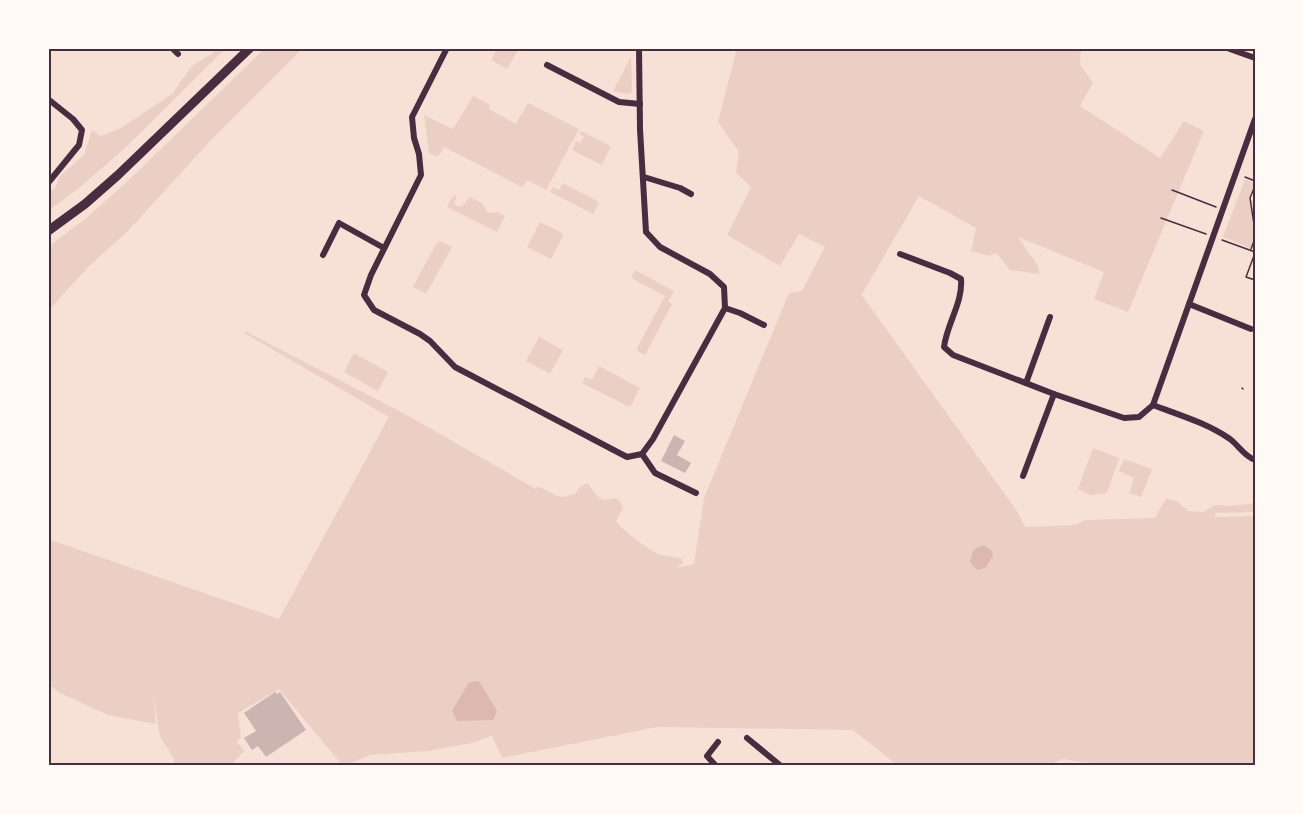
<svg xmlns="http://www.w3.org/2000/svg" width="1303" height="814" font-family="'Varela Round',sans-serif">
<rect width="100%" height="100%" fill="#f7e1d7"/>
<!-- green -->
<g fill="#ebcfc5">
<path d="M 216,48 L 226,48 L 124,149 L 79,188 L 48,211 L 48,193 L 55,188 L 60,176 L 84,155 L 92,130 L 101,136 L 121,128 L 172,94 L 192,66 L 213,53 Z"/>
<path d="M 265,48 L 303,48 L 211,140 L 127,232 L 90,265 L 48,311 L 48,247 L 85,219 L 130,179 Z"/>
<path d="M 498,48 L 519,48 L 507,69 L 491,60 Z"/>
<path d="M 737,48 L 1081,48 L 1080,64 L 1093,83 L 1080,106 L 1160,158 L 1184,121 L 1204,131 L 1128,312 L 1094,299 L 1104,272 L 1018,237 L 1038,266 L 1039,274 L 1010,270 L 996,253 L 989,256 L 971,251 L 976,228 L 919,196 L 862,294 L 861,294 L 1017,511 L 1025,527 L 1075,525 L 1085,520 L 1155,518 L 1166,498 L 1178,502 L 1188,511 L 1203,512 L 1215,505 L 1231,506 L 1255,503 L 1255,512 L 1215,513 L 1215,517 L 1255,516 L 1255,766 L 1111,766 L 1063,759 L 1045,766 L 895,766 L 892,761 L 853,730 L 657,727 L 502,758 L 492,736 L 472,743 L 428,751 L 370,755 L 343,766 L 279,689 L 238,713 L 241,737 L 236,742 L 237,742 L 244,751 L 230,766 L 174,766 L 174,759 L 160,736 L 152,690 L 156,724 L 108,715 L 60,693 L 48,684 L 48,539 L 279,619 L 389,417 L 244,333 L 245,331 L 405,414 L 536,489 L 538,486 L 557,496 L 564,497 L 576,493 L 578,489 L 587,483 C 596,493 598,504 615,498 L 619,500 L 623,507 L 616,522 C 628,534 643,546 658,554 C 665,557 674,556 682,559 L 683,563 L 677,568 L 694,564 L 704,498 L 789,293 L 802,291 L 825,247 L 799,234 L 780,266 L 727,235 L 751,187 L 736,173 L 739,152 L 718,122 Z"/>
<path d="M 631,57 L 632,92 L 628,94 L 613,91 Z"/>
<path d="M 473,96 L 490,105 L 489,109 L 516,124 L 528,103 L 579,129 L 546,190 L 527,180 L 522,187 L 444,147 L 438,157 L 429,153 L 424,115 L 453,129 Z"/>
<path d="M 581,131 L 611,146 L 602,165 L 572,150 L 576,141 L 580,143 L 584,137 L 579,134 Z"/>
<path d="M 1245,179 L 1255,184 L 1250,199 L 1253,201 L 1255,235 L 1250,248 L 1223,237 Z"/>
<path d="M 563,183 L 599,202 L 593,214 L 550,192 L 553,187 L 559,190 Z"/>
<path d="M 454,195 L 457,197 L 454,202 L 456,206 C 463,208 465,203 469,197 L 482,203 L 488,213 L 498,212 L 505,216 L 497,232 L 447,207 Z"/>
<path d="M 540,222 L 564,234 L 551,259 L 527,247 Z"/>
<path d="M 440,241 L 452,247 L 426,294 L 413,287 L 436,244 Z"/>
<path d="M 635,270 L 674,291 L 668,302 L 672,304 L 645,355 L 636,350 L 665,296 L 631,278 Z"/>
<path d="M 539,337 L 563,350 L 550,374 L 526,361 Z"/>
<path d="M 354,353 L 388,372 L 378,391 L 344,372 Z"/>
<path d="M 599,366 L 640,388 L 630,407 L 582,383 L 585,377 L 592,380 Z"/>
<path d="M 1093,448 L 1119,458 L 1107,493 L 1090,495 L 1078,489 Z"/>
<path d="M 1124,459 L 1152,469 L 1141,497 L 1129,493 L 1134,478 L 1119,471 Z"/>
</g>
<!-- water -->
<g fill="#dcb8b0">
<path d="M 984,545 L 992,551 L 993,556 L 985,568 L 977,570 L 970,562 L 973,551 L 976,548 Z"/>
<path d="M 479,681 L 497,711 L 493,720 L 457,721 L 452,711 L 469,682 Z"/>
</g>
<!-- building -->
<g fill="#ccb4b1">
<path d="M 674,435 L 685,441 L 677,455 L 691,463 L 685,473 L 661,461 Z"/>
<path d="M 275,692 L 277,694 L 280,692 L 306,730 L 266,757 L 258,746 L 252,750 L 244,738 L 256,731 L 244,713 Z"/>
</g>
<g fill="none" stroke-linecap="round" stroke-linejoin="round">
<!-- path -->
<g stroke="#4a2c40" stroke-width="1.5">
<path d="M 1245,177 L 1255,181"/>
<path d="M 1255,186 L 1250,198 L 1255,231"/>
<path d="M 1172,190 L 1216,207"/>
<path d="M 1161,218 L 1206,234"/>
<path d="M 1222,240 L 1255,252"/>
<path d="M 1251,249 L 1255,238"/>
<path d="M 1255,253 L 1246,277 L 1255,280"/>
<path d="M 1254,354 L 1255,354"/>
<path d="M 1242,388 L 1243,389"/>
</g>
<!-- minor -->
<g stroke="#4a2c40" stroke-width="6">
<path d="M 172,48 L 178,54"/>
<path d="M 447,48 L 412,117 L 414,138 L 419,154 L 421,175 L 371,275 L 364,295 L 374,310 L 420,334 L 430,341 L 455,367 L 627,457 L 642,454 L 653,439 L 725,308 L 724,287 L 710,274 L 660,247 L 646,232 L 640,129 L 639,48"/>
<path d="M 1227,48 L 1255,58"/>
<path d="M 547,65 L 619,102 L 640,104"/>
<path d="M 48,99 L 73,119 L 82,130 L 79,145 L 48,183"/>
<path d="M 644,177 L 680,188 L 691,194"/>
<path d="M 900,254 L 950,273 L 961,279 C 963,303 947,323 944,347 L 953,355 L 1054,394 L 1124,418 L 1139,417 L 1153,405 L 1255,119"/>
<path d="M 323,255 L 339,223 L 384,248"/>
<path d="M 1189,304 L 1251,329"/>
<path d="M 725,308 L 740,313 L 764,325"/>
<path d="M 1026,383 L 1050,317"/>
<path d="M 1153,405 C 1179,415 1207,423 1230,439 C 1239,446 1245,457 1255,460"/>
<path d="M 642,454 L 655,473 L 696,493"/>
<path d="M 1023,476 L 1054,394"/>
<path d="M 747,738 L 781,766"/>
<path d="M 716,766 L 707,756 L 718,742"/>
</g>
<!-- primary -->
<path stroke="#4a2c40" stroke-width="9" d="M 48,231 L 85,204 L 118,175 L 250,48"/>
</g>
<!-- border -->
<rect width="1303" height="814" fill="none" stroke="#fffaf5" stroke-width="99"/>
<rect x="50" y="50" width="1204" height="714" fill="none" stroke="#4a2c40" stroke-width="2"/>
</svg>
